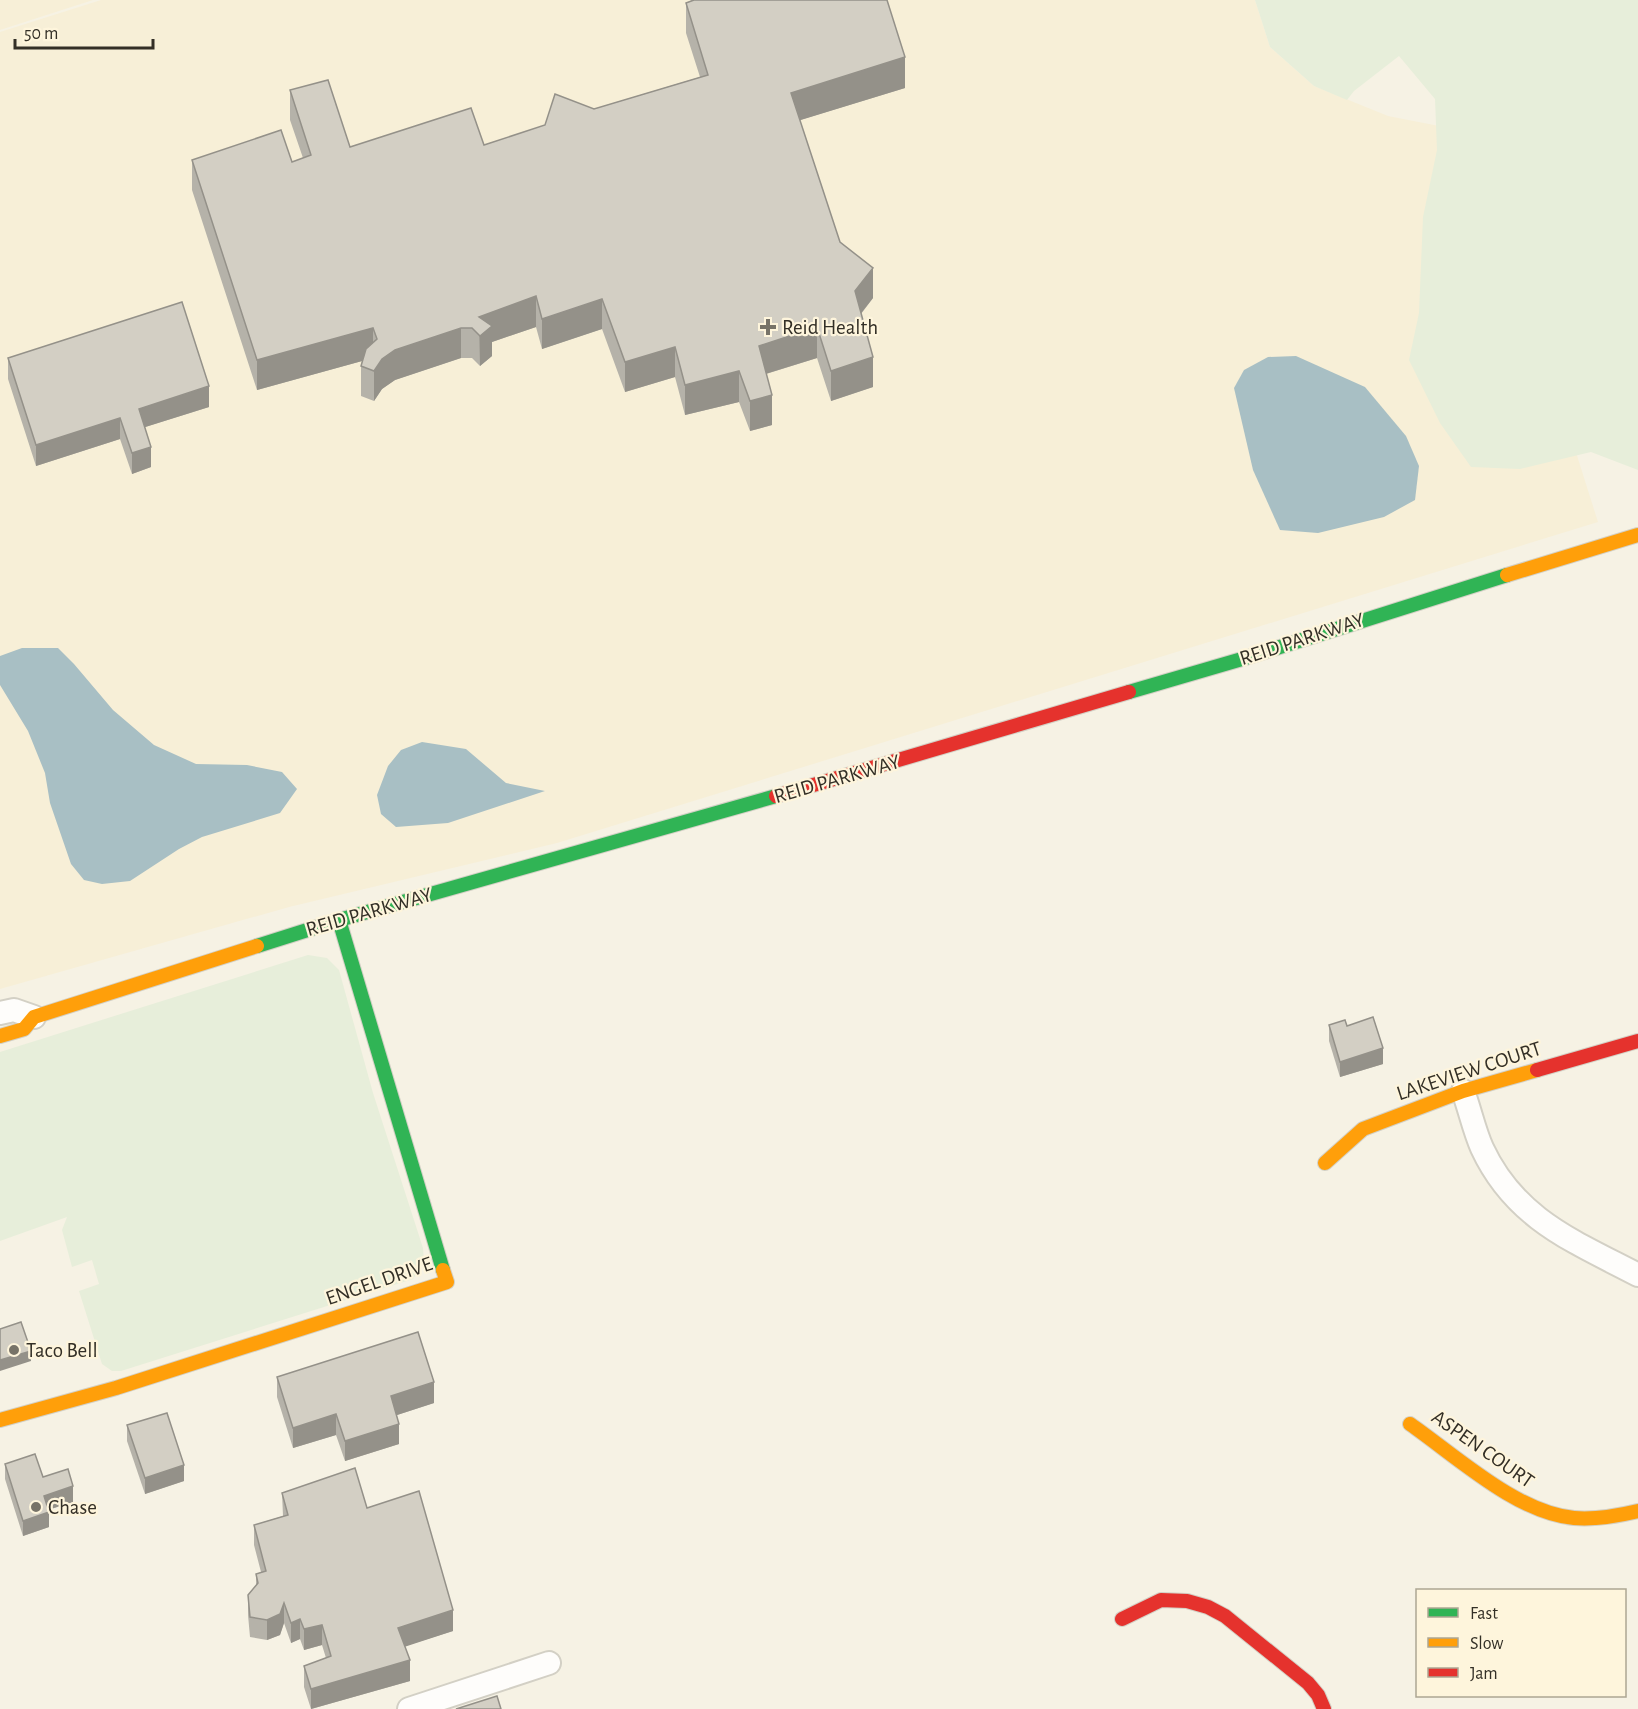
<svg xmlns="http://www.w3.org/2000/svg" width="1638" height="1709" font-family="'Alegreya Sans',sans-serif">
<rect width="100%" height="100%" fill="#f6f2e4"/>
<!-- built -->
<g fill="#f7efd7">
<path d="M 0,0 L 93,0 L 0,30 Z"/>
<path d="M 101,0 L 1255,0 L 1270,47 L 1314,86 L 1388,116 L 1475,133 L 1598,522 L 557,843 L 289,907 L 0,989 L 0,32 Z"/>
</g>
<!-- green -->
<g fill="#e7eeda">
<path d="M 1255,0 L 1638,0 L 1638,470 L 1591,452 L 1520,469 L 1471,467 L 1440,423 L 1409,360 L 1419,313 L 1423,217 L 1437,150 L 1435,99 L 1399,56 L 1354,91 L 1347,100 L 1314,86 L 1270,47 Z"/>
<path d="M 308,955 L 327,958 L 339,970 L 373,1093 L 423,1248 L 424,1262 L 413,1279 L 121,1371 L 112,1371 L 102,1364 L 79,1291 L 99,1284 L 92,1260 L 72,1267 L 62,1230 L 67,1217 L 0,1241 L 0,1052 Z"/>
</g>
<!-- water -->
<g fill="#a8bfc4">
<path d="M 1296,356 L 1365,387 L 1406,436 L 1419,466 L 1415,500 L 1384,517 L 1318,533 L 1280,530 L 1253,470 L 1234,388 L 1244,370 L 1268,357 Z"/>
<path d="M 22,648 L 58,648 L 74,664 L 113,710 L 154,745 L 196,764 L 247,765 L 282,772 L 297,789 L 280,813 L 202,837 L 179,849 L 130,881 L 102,884 L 84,880 L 71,864 L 50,803 L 45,773 L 28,731 L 0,685 L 0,656 Z"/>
<path d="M 422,742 L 466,749 L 506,783 L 545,791 L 448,823 L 396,827 L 381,814 L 377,795 L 388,766 L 401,750 Z"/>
</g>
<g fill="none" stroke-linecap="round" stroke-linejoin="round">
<defs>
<g id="street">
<path d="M 0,1013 L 14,1010 L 34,1017"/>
<path d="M 1463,1091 C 1470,1110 1474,1130 1482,1148 C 1515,1219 1573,1241 1638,1275"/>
<path d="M 409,1709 L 549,1663"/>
</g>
<g id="fast">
<path d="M 1129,692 L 1242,659 L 1507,575"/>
<path d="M 339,920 L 443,1270"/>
<path d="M 257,946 L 339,920 L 776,796"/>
</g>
<g id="slow">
<path d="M 1507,575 L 1638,535"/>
<path d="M 0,1036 L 24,1029 L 34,1017 L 257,946"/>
<path d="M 1325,1163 L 1363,1129 L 1463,1091 L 1537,1070"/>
<path d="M 0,1420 L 116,1388 L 447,1282 L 443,1270"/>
<path d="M 1410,1424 C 1456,1456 1517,1513 1574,1518 C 1596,1520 1617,1516 1638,1511"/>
</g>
<g id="jam">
<path d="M 776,796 L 1129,692"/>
<path d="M 1537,1070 L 1638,1041"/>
<path d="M 1122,1619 L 1161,1600 L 1187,1601 L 1208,1607 L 1225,1616 L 1308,1683 L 1318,1695 L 1324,1709"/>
</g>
</defs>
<!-- street casing -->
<use href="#street" stroke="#d3d0c5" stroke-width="26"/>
<!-- fast casing -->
<use href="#fast" stroke="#d3d0c5" stroke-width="16"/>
<!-- slow casing -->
<use href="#slow" stroke="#d3d0c5" stroke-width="16"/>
<!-- jam casing -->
<use href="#jam" stroke="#d3d0c5" stroke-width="16"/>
<!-- street -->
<use href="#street" stroke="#fefdfb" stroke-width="22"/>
<!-- fast -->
<use href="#fast" stroke="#30b455" stroke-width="14"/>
<!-- slow -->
<use href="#slow" stroke="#ff9f0a" stroke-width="14"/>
<!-- jam -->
<use href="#jam" stroke="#e5322d" stroke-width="14"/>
</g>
<!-- wall -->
<g fill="#b5b2a9">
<path d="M 692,0 L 887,0 L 905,88 L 800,120 L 840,242 L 873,298 L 861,314 L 873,387 L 831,401 L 817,358 L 766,374 L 772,425 L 750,431 L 739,402 L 685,415 L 675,377 L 625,392 L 602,329 L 542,349 L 536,327 L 492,342 L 492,356 L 480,366 L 472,358 L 461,358 L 395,380 L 382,389 L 374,401 L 361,396 L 361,366 L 362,361 L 257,390 L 192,190 L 192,160 L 292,162 L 303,158 L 290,120 L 290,90 L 350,147 L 484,145 L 594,109 L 700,77 L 686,33 L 686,3 Z"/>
<path d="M 8,358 L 209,407 L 145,427 L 151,467 L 132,474 L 120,439 L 36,466 L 8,379 Z"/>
<path d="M 1329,1025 L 1347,1026 L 1383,1064 L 1340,1077 L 1329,1041 Z"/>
<path d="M 277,1377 L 434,1403 L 397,1415 L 399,1444 L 345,1461 L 336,1435 L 293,1448 L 277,1397 Z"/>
<path d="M 127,1425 L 184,1481 L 145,1494 L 127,1441 Z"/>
<path d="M 5,1464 L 43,1477 L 73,1502 L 48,1510 L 49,1527 L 23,1536 L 5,1479 Z"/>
<path d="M 282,1493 L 367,1508 L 453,1631 L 405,1646 L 410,1681 L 311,1709 L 304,1687 L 304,1666 L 326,1658 L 322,1645 L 304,1650 L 300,1639 L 291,1643 L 284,1623 L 280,1635 L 267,1640 L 250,1637 L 248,1615 L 248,1595 L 256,1586 L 256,1574 L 261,1572 L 254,1545 L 254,1525 L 283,1516 Z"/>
</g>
<!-- shaded-wall -->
<g fill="#949189">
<path d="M 905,57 L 905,88 L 791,123 L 791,93 Z"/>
<path d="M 873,268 L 873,298 L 855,321 L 855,291 Z"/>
<path d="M 536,296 L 536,327 L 492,342 L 492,356 L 480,366 L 479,317 Z"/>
<path d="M 602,299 L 602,329 L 542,349 L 542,319 Z"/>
<path d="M 817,327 L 817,358 L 759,376 L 759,346 Z"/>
<path d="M 373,328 L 373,358 L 257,390 L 257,360 Z"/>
<path d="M 461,328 L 461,358 L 395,380 L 382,389 L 374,401 L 374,371 L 382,359 L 395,350 Z"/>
<path d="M 675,347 L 675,377 L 625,392 L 625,362 Z"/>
<path d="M 873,357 L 873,387 L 831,401 L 831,371 Z"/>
<path d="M 739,371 L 739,402 L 685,415 L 685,385 Z"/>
<path d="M 209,386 L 209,407 L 139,429 L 139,409 Z"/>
<path d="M 772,395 L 772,425 L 750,431 L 750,401 Z"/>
<path d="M 120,418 L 120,439 L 36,466 L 36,445 Z"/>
<path d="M 151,447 L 151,467 L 132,474 L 132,453 Z"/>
<path d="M 1383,1048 L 1383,1064 L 1340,1077 L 1340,1062 Z"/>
<path d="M 31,1351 L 31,1361 L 0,1371 L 0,1360 Z"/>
<path d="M 434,1382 L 434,1403 L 391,1417 L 391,1396 Z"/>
<path d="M 336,1414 L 336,1435 L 293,1448 L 293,1428 Z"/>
<path d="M 399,1424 L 399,1444 L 345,1461 L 345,1441 Z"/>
<path d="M 184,1465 L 184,1481 L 145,1494 L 145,1478 Z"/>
<path d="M 73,1486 L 73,1502 L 44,1511 L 44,1496 Z"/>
<path d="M 49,1512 L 49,1527 L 23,1536 L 23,1521 Z"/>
<path d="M 284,1603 L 284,1623 L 280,1635 L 267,1640 L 267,1620 Z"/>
<path d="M 453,1610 L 453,1631 L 398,1649 L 398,1628 Z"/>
<path d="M 300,1619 L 300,1639 L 291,1643 L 291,1623 Z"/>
<path d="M 322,1625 L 322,1645 L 304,1650 L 304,1629 Z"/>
<path d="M 410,1660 L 410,1681 L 311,1709 L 311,1689 Z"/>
</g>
<!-- building -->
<g fill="#d3cfc4" stroke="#949189" stroke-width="1.5">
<path d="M 694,0 L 887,0 L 905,57 L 791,93 L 840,242 L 873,268 L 855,291 L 873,357 L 831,371 L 817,327 L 759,346 L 772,395 L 750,401 L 739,371 L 685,385 L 675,347 L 625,362 L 602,299 L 542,319 L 536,296 L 479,317 L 492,326 L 480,336 L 472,328 L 461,328 L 395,350 L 382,359 L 374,371 L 361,366 L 366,349 L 377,339 L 373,328 L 257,360 L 192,160 L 281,130 L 292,162 L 311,155 L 290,90 L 328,80 L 350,147 L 471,108 L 484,145 L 545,125 L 555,94 L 594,109 L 708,75 L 686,3 Z"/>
<path d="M 182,302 L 209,386 L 139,409 L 151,447 L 132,453 L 120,418 L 36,445 L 8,358 Z"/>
<path d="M 1373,1017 L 1383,1048 L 1340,1062 L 1329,1025 L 1345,1020 L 1347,1026 Z"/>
<path d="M 21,1322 L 31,1351 L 0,1360 L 0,1329 Z"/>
<path d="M 418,1332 L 434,1382 L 391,1396 L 399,1424 L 345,1441 L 336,1414 L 293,1428 L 277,1377 Z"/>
<path d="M 167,1413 L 184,1465 L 145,1478 L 127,1425 Z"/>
<path d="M 35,1454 L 43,1477 L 68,1469 L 73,1486 L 44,1496 L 49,1512 L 23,1521 L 5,1464 Z"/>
<path d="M 355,1468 L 367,1508 L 419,1491 L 453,1610 L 398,1628 L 410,1660 L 311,1689 L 304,1666 L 331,1656 L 322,1625 L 304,1629 L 300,1619 L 291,1623 L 284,1603 L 280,1614 L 267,1620 L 250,1617 L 248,1595 L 258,1583 L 256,1574 L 266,1571 L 254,1525 L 288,1515 L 282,1493 Z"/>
<path d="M 497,1696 L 501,1709 L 456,1709 Z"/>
</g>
<!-- markers -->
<g fill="#777368" stroke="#fef5dc" stroke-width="2">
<path d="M765 318h6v6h6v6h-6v6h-6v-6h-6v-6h6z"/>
<circle cx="14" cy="1350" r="6"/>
<circle cx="36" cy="1507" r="6"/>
</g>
<g text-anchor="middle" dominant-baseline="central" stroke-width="4.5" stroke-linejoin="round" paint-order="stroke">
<!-- poi labels -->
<g font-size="21" fill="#332f26" stroke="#fef5dc" text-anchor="start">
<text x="782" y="327">Reid Health</text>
<text x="26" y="1350">Taco Bell</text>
<text x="48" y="1507">Chase</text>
</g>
<!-- street labels -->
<g font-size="21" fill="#332f26" stroke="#fef5dc">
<text transform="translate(1302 639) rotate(-18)">REID PARKWAY</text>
<text transform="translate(837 779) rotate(-16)">REID PARKWAY</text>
<text transform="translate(369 912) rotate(-16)">REID PARKWAY</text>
<text transform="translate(1469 1071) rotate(-18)">LAKEVIEW COURT</text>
<text transform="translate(379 1281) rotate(-19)">ENGEL DRIVE</text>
<text transform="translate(1483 1449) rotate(35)">ASPEN COURT</text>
</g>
</g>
<!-- legend -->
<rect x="1416" y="1589" width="210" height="108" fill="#fef5dc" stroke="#ada693" stroke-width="1.5"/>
<rect x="1428" y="1608" width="30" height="9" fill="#30b455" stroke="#ada693" stroke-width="1.5"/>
<text x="1470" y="1619" font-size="18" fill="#332f26">Fast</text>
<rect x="1428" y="1638" width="30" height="9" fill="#ff9f0a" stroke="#ada693" stroke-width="1.5"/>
<text x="1470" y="1649" font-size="18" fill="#332f26">Slow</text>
<rect x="1428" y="1668" width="30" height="9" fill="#e5322d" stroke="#ada693" stroke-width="1.5"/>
<text x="1470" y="1679" font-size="18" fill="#332f26">Jam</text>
<!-- scale -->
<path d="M15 39v9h138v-9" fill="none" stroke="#332f26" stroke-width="3"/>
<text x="24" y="39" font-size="18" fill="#332f26" stroke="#fef5dc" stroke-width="4.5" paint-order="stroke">50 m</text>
</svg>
